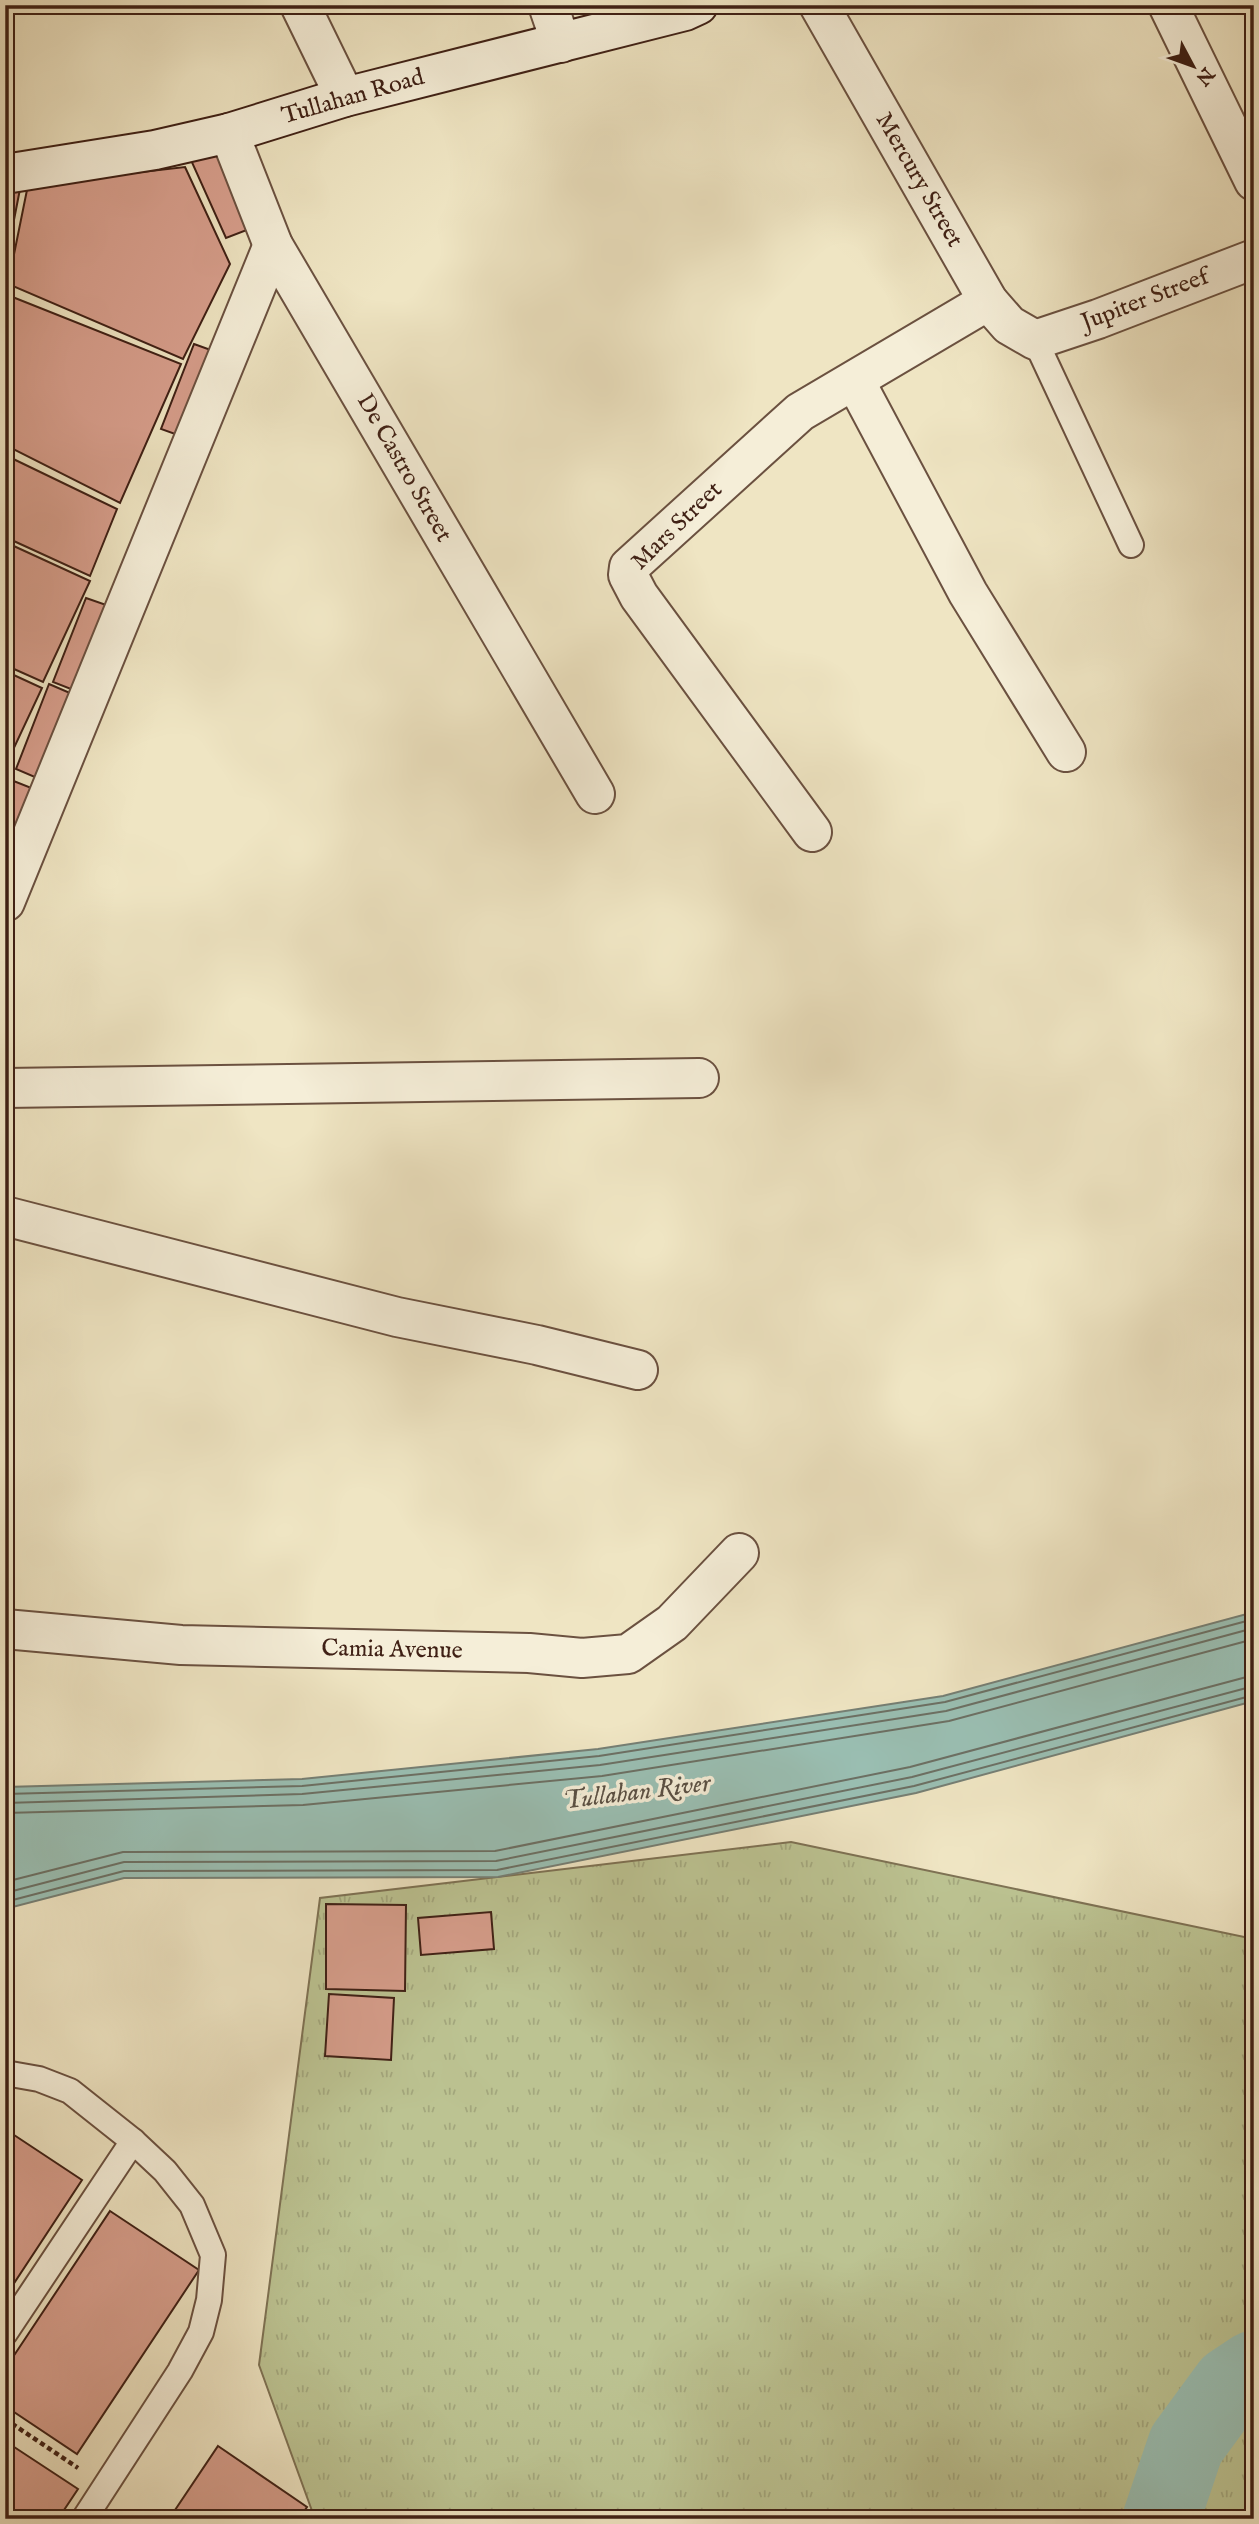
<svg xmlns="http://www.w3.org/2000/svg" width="1259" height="2524" font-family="'IM FELL English',serif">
<defs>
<pattern id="grass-tufts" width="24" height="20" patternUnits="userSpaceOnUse" patternTransform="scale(1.75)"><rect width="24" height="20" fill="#bcc392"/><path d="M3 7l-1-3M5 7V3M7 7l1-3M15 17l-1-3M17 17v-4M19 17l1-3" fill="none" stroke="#a3a77d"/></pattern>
</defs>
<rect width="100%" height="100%" fill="#efe5c3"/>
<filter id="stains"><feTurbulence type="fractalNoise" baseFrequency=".00286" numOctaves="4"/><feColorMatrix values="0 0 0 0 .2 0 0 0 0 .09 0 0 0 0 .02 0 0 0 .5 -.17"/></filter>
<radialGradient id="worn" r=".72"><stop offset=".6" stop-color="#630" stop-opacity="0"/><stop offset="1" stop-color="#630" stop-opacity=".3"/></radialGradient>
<!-- grass -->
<g fill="url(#grass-tufts)" stroke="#7e7254" stroke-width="2">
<path d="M 791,1842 L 1254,1939 L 1254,2340 L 1223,2357 L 1172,2429 L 1134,2519 L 315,2519 L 259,2365 L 320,1898 Z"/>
<path d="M 1254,2392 L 1254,2519 L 1175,2519 L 1189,2485 L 1231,2405 Z"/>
</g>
<!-- water -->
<path fill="#9abfb3" stroke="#767f74" stroke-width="2" d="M 1254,1612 L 1254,1701 L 916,1793 L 498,1877 L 124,1878 L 5,1909 L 5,1787 L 302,1779 L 598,1749 L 943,1696 Z"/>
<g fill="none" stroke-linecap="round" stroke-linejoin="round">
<!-- shore -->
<g stroke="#6c7064" stroke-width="2">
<path d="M 5,1794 L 302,1786 L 599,1756 L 945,1702 L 1254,1619"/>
<path d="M 5,1803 L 302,1794 L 600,1765 L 946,1711 L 1254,1628"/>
<path d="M 5,1813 L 303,1805 L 602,1776 L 949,1721 L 1254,1639"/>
<path d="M 5,1882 L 123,1852 L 495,1851 L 910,1767 L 1254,1675"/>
<path d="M 5,1893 L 124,1862 L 496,1861 L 912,1777 L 1254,1686"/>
<path d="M 5,1902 L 124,1871 L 497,1870 L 914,1786 L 1254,1695"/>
</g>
<!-- river -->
<path stroke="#9abfb3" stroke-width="77" d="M 1161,2519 L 1186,2445 L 1230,2385 L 1254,2369"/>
</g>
<!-- building -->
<g fill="#d79e8c" stroke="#3f2015" stroke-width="2">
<path d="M 217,150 L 252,228 L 226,238 L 190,158 Z"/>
<path d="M 185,167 L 230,264 L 183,359 L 8,284 L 28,185 Z"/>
<path d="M 20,189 L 5,266 L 5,190 Z"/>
<path d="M 5,294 L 181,364 L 120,503 L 5,445 Z"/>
<path d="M 194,344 L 222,354 L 189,439 L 161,429 Z"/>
<path d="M 5,455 L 117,509 L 90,576 L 5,537 Z"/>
<path d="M 5,542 L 90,581 L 43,682 L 5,665 Z"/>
<path d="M 86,598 L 115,608 L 81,693 L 53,682 Z"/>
<path d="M 5,671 L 42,688 L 5,767 Z"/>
<path d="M 49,684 L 77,696 L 44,781 L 16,769 Z"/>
<path d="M 6,778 L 34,789 L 5,862 L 5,781 Z"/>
<path d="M 326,1904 L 406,1905 L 405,1991 L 326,1989 Z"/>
<path d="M 491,1912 L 494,1949 L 421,1955 L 418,1918 Z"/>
<path d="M 329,1994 L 394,1998 L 391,2060 L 325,2056 Z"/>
<path d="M 5,2129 L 82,2180 L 5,2297 Z"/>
<path d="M 110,2211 L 199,2270 L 77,2454 L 5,2406 L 5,2369 Z"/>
<path d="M 5,2441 L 78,2489 L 58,2519 L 5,2519 Z"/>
<path d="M 218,2446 L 307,2507 L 299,2519 L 169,2519 Z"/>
</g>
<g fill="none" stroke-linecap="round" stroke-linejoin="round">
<defs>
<g id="lane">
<path d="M 1035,340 L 1131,545"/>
<path d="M 5,2073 L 39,2079 L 70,2091 L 133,2141 L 165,2171 L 192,2205 L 213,2255 L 209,2300 L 201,2332 L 180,2371 L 84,2519"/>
<path d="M 5,2333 L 133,2141"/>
</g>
<g id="street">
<path d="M 300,5 L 345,97"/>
<path d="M 548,5 L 561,43"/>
<path d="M 819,5 L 988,301 L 1009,325 L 1035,340 L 1098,319 L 1254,259"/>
<path d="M 1168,5 L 1254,181"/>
<path d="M 229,133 L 273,245 L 595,794"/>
<path d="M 855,381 L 968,593 L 1066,752"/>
<path d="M 812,832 L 639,596 L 628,575 L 629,567 L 800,412 L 988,301"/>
<path d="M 5,902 L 273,245"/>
<path d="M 5,1088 L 699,1078"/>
<path d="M 5,1216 L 397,1317 L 537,1345 L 638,1370"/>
<path d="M 5,1629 L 181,1645 L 529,1653 L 582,1658 L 628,1654 L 672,1623 L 739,1553"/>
</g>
<path id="secondary" d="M 5,174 L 155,150 L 229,133 L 345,97 L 685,11 L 698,5"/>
</defs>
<!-- lane casing -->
<use href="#lane" stroke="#6b5140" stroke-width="28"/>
<!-- street casing -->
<use href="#street" stroke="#6b5140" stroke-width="42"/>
<!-- secondary casing -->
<use href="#secondary" stroke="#3f2015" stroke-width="42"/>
<!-- path -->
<path stroke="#3f2015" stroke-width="4.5" stroke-dasharray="5 3.5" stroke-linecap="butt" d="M 5,2419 L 78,2468"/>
<!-- lane -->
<use href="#lane" stroke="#f5eed8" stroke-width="24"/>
<!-- street -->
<use href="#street" stroke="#f5eed8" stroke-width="38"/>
<!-- secondary -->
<use href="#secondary" stroke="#f5eed8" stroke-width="38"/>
</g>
<g text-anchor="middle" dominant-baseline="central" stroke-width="7" stroke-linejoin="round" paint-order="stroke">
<!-- street labels -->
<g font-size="24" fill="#3f2015" stroke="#f5eed8">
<text transform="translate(353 97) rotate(-16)">Tullahan Road</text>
<text transform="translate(919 180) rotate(60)">Mercury Street</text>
<text transform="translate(1145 300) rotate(-21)">Jupiter Streef</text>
<text transform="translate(404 468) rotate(60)">De Castro Street</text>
<text transform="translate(677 526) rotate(-44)">Mars Street</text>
<text transform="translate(392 1650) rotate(1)">Camia Avenue</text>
</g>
<!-- water labels -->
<g font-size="26" font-style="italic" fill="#5a5044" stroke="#f5eed8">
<text transform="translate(637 1792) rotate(-7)">Tullahan River</text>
</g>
</g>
<!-- margin -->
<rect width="1259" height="2524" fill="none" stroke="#efe5c3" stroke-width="28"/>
<rect x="7" y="7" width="1245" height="2510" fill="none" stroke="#3f2015" stroke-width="3.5"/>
<rect x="14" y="14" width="1231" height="2496" fill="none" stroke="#3f2015" stroke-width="2"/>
<!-- north arrow -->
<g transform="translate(1193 66) rotate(131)" stroke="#f5eed8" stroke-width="5" paint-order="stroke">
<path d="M0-5L12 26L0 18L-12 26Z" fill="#3f2015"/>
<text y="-10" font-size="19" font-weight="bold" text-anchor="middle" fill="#3f2015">N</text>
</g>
<rect width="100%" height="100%" filter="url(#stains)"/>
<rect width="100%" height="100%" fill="url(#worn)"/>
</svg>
